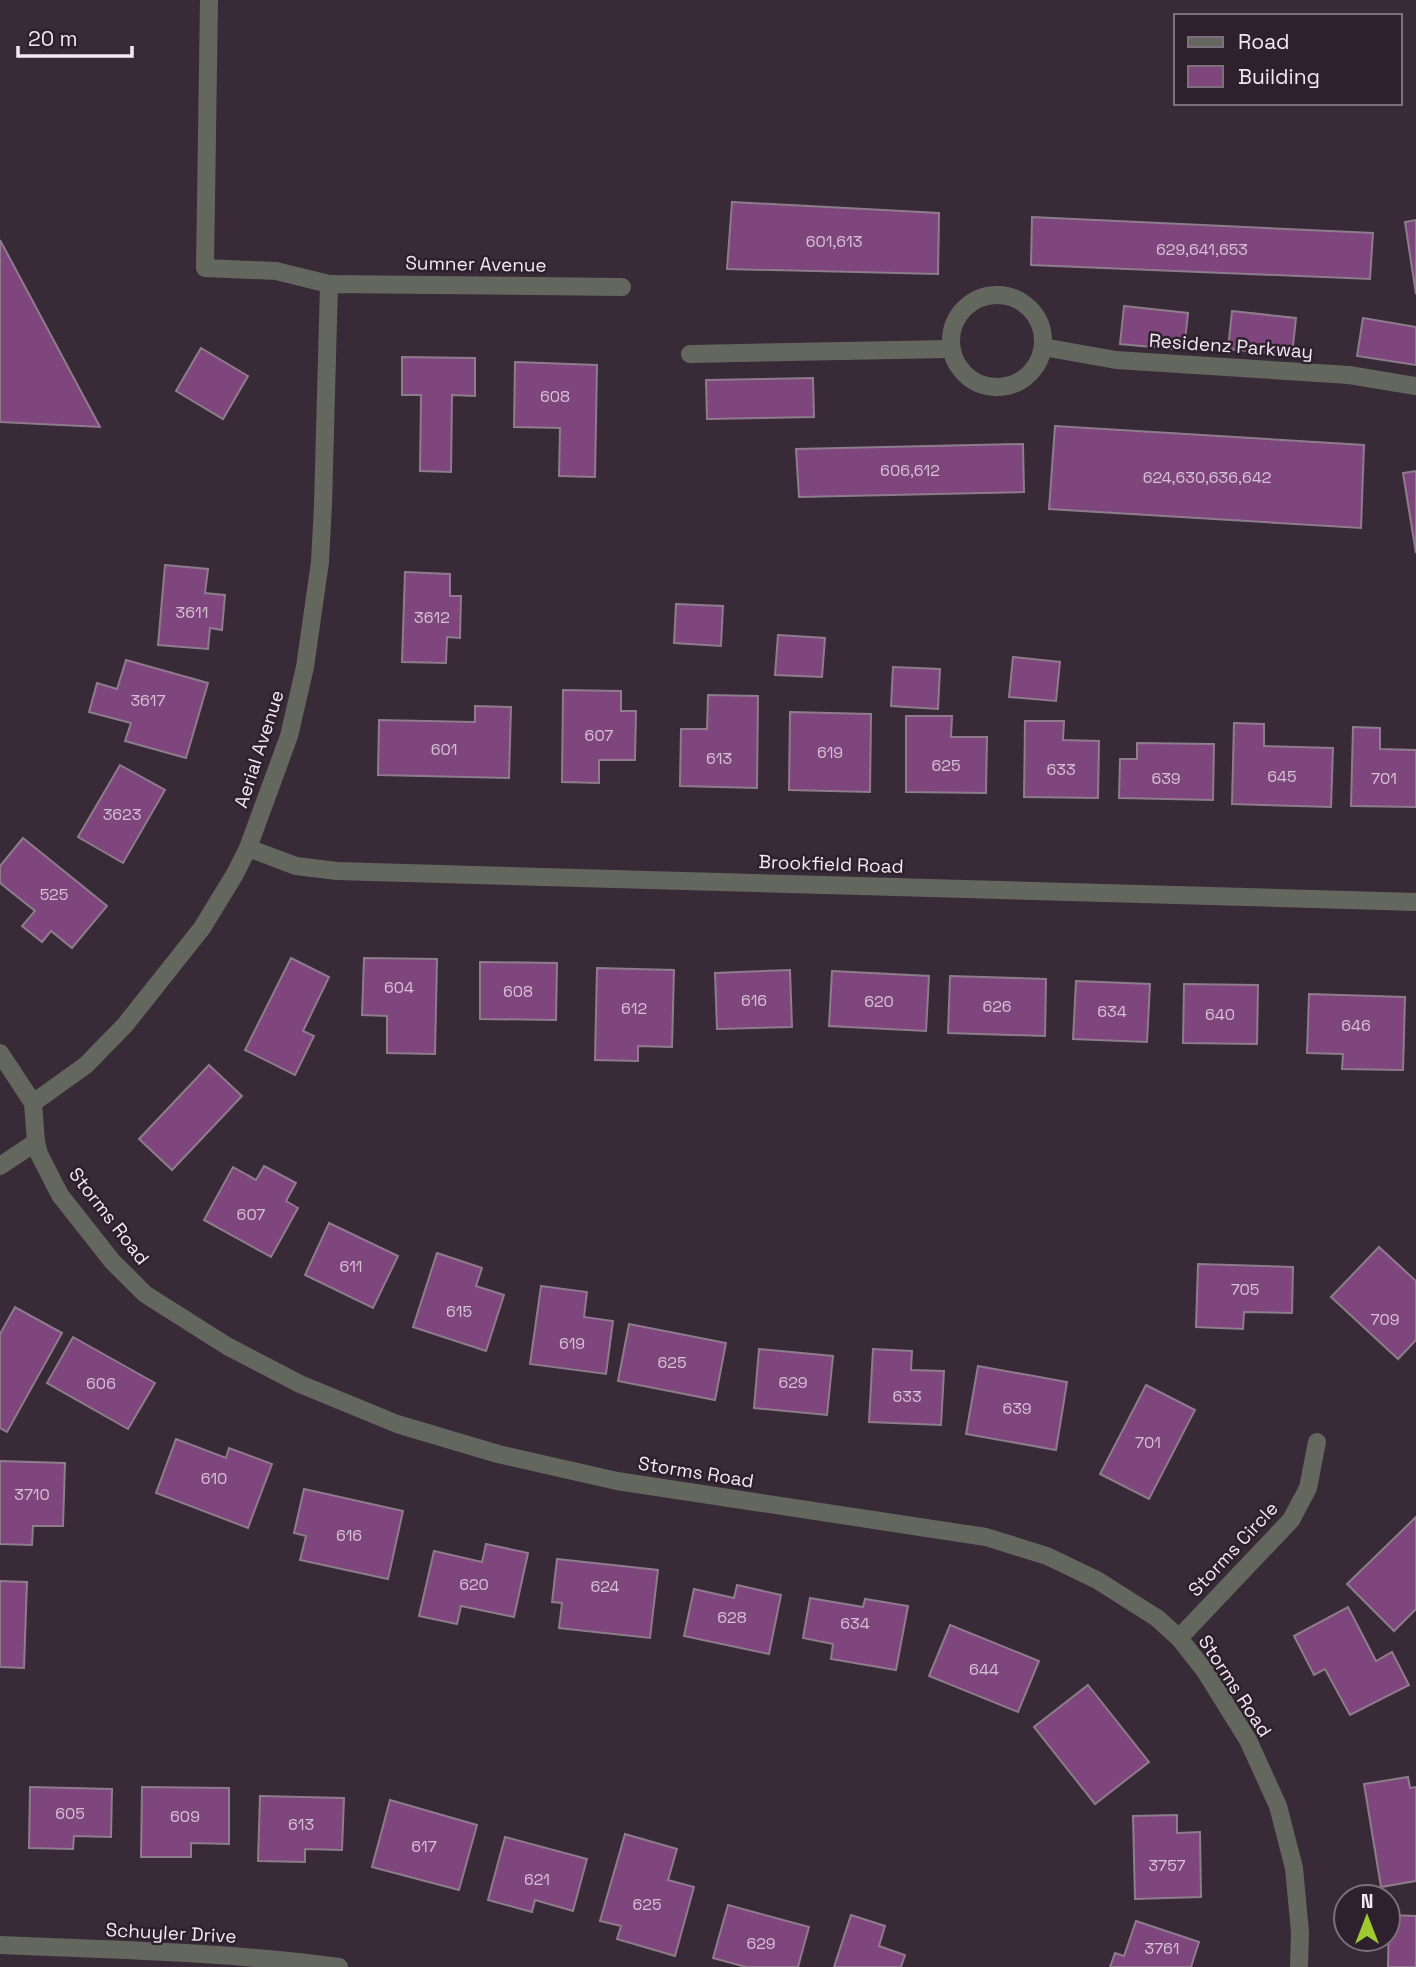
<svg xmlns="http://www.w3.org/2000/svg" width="1416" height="1967" font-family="'Space Grotesk',sans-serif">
<rect width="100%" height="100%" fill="#382a37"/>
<!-- building -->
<g fill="#7e467c" stroke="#8e7c8c" stroke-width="2">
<path d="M 732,202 L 939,213 L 938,274 L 727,269 Z"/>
<path d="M 1032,217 L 1373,233 L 1370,279 L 1031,265 Z"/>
<path d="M 1416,220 L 1416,294 L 1405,222 Z"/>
<path d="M 0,240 L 100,427 L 0,422 Z"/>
<path d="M 1124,306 L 1188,313 L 1184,350 L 1120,344 Z"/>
<path d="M 1232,311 L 1296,318 L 1292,355 L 1228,349 Z"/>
<path d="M 1363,318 L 1416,327 L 1416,365 L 1357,356 Z"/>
<path d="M 201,348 L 248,376 L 223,419 L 176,391 Z"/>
<path d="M 402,357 L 475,358 L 475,396 L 452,395 L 451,472 L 420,471 L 421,395 L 402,395 Z"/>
<path d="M 515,362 L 597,365 L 595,477 L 559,476 L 560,428 L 514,427 Z"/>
<path d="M 813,378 L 814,417 L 707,419 L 706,380 Z"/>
<path d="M 1055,426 L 1364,445 L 1361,528 L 1049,509 Z"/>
<path d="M 1023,444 L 1024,492 L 799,497 L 796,449 Z"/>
<path d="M 1416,471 L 1416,553 L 1403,473 Z"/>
<path d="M 165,565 L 208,569 L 205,593 L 225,595 L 222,630 L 210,628 L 208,649 L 158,645 Z"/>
<path d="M 405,572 L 450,574 L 450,596 L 461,596 L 460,638 L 447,637 L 446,663 L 402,662 Z"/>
<path d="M 676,604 L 723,606 L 721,646 L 674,643 Z"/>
<path d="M 778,635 L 825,638 L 822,677 L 775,675 Z"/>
<path d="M 1013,657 L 1060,662 L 1056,701 L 1009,697 Z"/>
<path d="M 126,660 L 208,683 L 186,758 L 125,741 L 131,723 L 89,712 L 97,683 L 117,689 Z"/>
<path d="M 893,667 L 940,669 L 938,709 L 891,706 Z"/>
<path d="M 563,690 L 621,691 L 621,711 L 636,711 L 635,760 L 599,760 L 599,783 L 562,782 Z"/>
<path d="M 708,695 L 758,696 L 757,788 L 680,786 L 681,729 L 707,729 Z"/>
<path d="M 475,706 L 511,707 L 509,778 L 378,775 L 379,720 L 475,722 Z"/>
<path d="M 790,712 L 871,714 L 870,792 L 789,790 Z"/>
<path d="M 906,716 L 952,716 L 951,737 L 987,737 L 986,793 L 906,792 Z"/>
<path d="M 1025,721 L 1064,721 L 1063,740 L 1099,741 L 1098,798 L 1024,797 Z"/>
<path d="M 1234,723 L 1264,724 L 1264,746 L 1333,748 L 1331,807 L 1232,804 Z"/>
<path d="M 1353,727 L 1380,728 L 1380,749 L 1416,750 L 1416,807 L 1351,806 Z"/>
<path d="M 1137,743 L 1214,744 L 1213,800 L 1119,798 L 1120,759 L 1137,759 Z"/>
<path d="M 120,765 L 165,790 L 123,863 L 78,837 Z"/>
<path d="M 23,838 L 107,906 L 72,948 L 51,931 L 42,942 L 22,926 L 35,911 L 0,883 L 0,866 Z"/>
<path d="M 291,958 L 329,977 L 303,1031 L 314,1036 L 295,1075 L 245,1050 Z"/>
<path d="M 364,958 L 437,959 L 435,1054 L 387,1053 L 387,1016 L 362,1015 Z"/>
<path d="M 480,962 L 557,963 L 556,1020 L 480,1019 Z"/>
<path d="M 597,968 L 674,970 L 672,1047 L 638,1046 L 638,1061 L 595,1060 Z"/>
<path d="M 790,970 L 792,1027 L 717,1029 L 715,973 Z"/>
<path d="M 832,971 L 929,976 L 926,1031 L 829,1026 Z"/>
<path d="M 950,976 L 1046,979 L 1045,1036 L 948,1033 Z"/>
<path d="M 1076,981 L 1150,984 L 1147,1042 L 1073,1039 Z"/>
<path d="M 1184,984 L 1258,985 L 1257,1044 L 1183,1043 Z"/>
<path d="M 1309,994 L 1405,997 L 1403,1070 L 1342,1069 L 1343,1054 L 1307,1053 Z"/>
<path d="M 209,1065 L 242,1096 L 172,1170 L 139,1139 Z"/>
<path d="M 264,1166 L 296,1183 L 286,1201 L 298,1208 L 271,1257 L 204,1220 L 233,1167 L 256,1180 Z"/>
<path d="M 329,1223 L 398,1256 L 373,1308 L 305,1275 Z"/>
<path d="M 1379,1247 L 1416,1281 L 1416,1340 L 1398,1359 L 1331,1297 Z"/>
<path d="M 437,1253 L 482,1268 L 476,1286 L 504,1295 L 486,1351 L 413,1327 Z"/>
<path d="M 1198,1264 L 1293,1267 L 1292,1313 L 1244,1312 L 1243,1329 L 1196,1327 Z"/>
<path d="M 541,1286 L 587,1292 L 584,1317 L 613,1321 L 606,1374 L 530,1364 Z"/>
<path d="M 15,1307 L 62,1333 L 7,1432 L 0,1428 L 0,1334 Z"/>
<path d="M 629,1324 L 726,1343 L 715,1400 L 618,1381 Z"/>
<path d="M 73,1337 L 155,1383 L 128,1429 L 47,1383 Z"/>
<path d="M 759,1349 L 833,1356 L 827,1415 L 754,1408 Z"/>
<path d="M 873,1349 L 912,1351 L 911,1370 L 944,1371 L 941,1425 L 869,1422 Z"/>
<path d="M 978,1366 L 1067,1382 L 1056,1450 L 966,1434 Z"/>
<path d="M 1146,1385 L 1195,1410 L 1149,1499 L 1100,1474 Z"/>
<path d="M 176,1439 L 226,1458 L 229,1448 L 272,1464 L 248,1528 L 156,1493 Z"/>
<path d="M 0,1461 L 65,1463 L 63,1526 L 33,1526 L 32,1545 L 0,1544 Z"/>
<path d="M 304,1489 L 403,1511 L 388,1579 L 300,1560 L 306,1536 L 294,1533 Z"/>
<path d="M 1416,1517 L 1416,1609 L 1394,1631 L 1347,1584 Z"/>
<path d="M 486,1544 L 528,1553 L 514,1617 L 461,1606 L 457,1624 L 419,1616 L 434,1551 L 482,1562 Z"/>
<path d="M 557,1559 L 658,1570 L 650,1638 L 559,1628 L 562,1603 L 552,1602 Z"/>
<path d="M 0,1581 L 27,1582 L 24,1668 L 0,1667 Z"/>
<path d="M 737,1585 L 781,1595 L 769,1654 L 684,1636 L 694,1589 L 734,1598 Z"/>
<path d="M 810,1598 L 863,1607 L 865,1599 L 908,1606 L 896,1670 L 831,1659 L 833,1644 L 803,1638 Z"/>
<path d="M 1348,1607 L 1376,1661 L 1392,1652 L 1409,1685 L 1350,1715 L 1325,1669 L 1314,1675 L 1294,1636 Z"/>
<path d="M 950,1625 L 1039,1661 L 1018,1712 L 929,1676 Z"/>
<path d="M 1088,1685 L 1149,1762 L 1095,1804 L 1034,1727 Z"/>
<path d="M 1408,1777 L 1410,1788 L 1416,1787 L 1416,1881 L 1381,1887 L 1364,1784 Z"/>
<path d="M 30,1787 L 112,1789 L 111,1837 L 74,1836 L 73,1849 L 29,1848 Z"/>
<path d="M 142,1787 L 229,1788 L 229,1844 L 191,1843 L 191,1857 L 141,1857 Z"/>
<path d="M 260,1796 L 344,1798 L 342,1850 L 305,1849 L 305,1862 L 258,1861 Z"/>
<path d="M 390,1800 L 477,1825 L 459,1890 L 372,1867 Z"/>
<path d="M 1177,1815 L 1177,1833 L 1200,1832 L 1201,1897 L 1135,1899 L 1133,1816 Z"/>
<path d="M 625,1834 L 677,1849 L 668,1880 L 694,1887 L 675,1956 L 617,1939 L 621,1926 L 600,1921 Z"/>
<path d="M 505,1837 L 587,1859 L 573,1911 L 535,1900 L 532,1912 L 488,1900 Z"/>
<path d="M 728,1905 L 809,1927 L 798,1967 L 746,1967 L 713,1958 Z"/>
<path d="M 851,1915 L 885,1926 L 879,1946 L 905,1955 L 901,1967 L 834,1967 Z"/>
<path d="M 1389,1915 L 1416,1916 L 1416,1967 L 1388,1967 Z"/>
<path d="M 1136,1921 L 1199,1942 L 1191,1967 L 1110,1967 L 1115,1953 L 1124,1956 Z"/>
</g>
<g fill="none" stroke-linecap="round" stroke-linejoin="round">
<!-- service -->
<path stroke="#63675e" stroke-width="18" d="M 209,0 L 205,268 L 276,271 L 329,284"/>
<!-- minor -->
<g stroke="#63675e" stroke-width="18">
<circle cx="997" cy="341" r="46"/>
<path d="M 1043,347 L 1116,360 L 1349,375 L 1416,386"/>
<path d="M 690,354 L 950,349"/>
<path d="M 248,848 L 296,866 L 337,871 L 1416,902"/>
<path d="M 0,1053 L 33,1103 L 36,1142 L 39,1154 L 60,1195 L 112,1261 L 145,1294 L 227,1346 L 300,1384 L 397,1424 L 498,1454 L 617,1481 L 986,1537 L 1047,1556 L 1097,1580 L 1157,1618 L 1179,1638 L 1205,1671 L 1248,1740 L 1278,1806 L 1294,1868 L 1300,1932 L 1299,1967"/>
<path d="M 33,1103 L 86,1065 L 125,1025 L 202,928 L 235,874 L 248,848 L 289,736 L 305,667 L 320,562 L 323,505 L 329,284 L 622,287"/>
<path d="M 0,1166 L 36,1142"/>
<path d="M 1179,1638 L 1291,1520 L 1308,1488 L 1317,1442"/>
<path d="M 0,1945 C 113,1950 227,1952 339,1967"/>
</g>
</g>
<g text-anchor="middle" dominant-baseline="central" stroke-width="5" stroke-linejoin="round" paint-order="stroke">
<!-- number labels -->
<g font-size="16" fill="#d6c0d4">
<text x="834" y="241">601,613</text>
<text x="1202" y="249">629,641,653</text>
<text x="555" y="396">608</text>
<text x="910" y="470">606,612</text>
<text x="1207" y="477">624,630,636,642</text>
<text x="192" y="612">3611</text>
<text x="432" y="617">3612</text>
<text x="148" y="700">3617</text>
<text x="599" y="735">607</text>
<text x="444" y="749">601</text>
<text x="830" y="752">619</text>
<text x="719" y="758">613</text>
<text x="946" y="765">625</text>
<text x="1061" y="769">633</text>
<text x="1282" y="776">645</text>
<text x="1166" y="778">639</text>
<text x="1384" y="778">701</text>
<text x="122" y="814">3623</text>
<text x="54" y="894">525</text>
<text x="399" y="987">604</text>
<text x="518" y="991">608</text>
<text x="754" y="1000">616</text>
<text x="879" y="1001">620</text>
<text x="997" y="1006">626</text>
<text x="634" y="1008">612</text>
<text x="1112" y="1011">634</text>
<text x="1220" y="1014">640</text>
<text x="1356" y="1025">646</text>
<text x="251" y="1214">607</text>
<text x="351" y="1266">611</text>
<text x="1245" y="1289">705</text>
<text x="459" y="1311">615</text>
<text x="1385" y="1319">709</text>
<text x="572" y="1343">619</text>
<text x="672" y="1362">625</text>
<text x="793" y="1382">629</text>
<text x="101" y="1383">606</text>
<text x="907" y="1396">633</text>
<text x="1017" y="1408">639</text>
<text x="1148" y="1442">701</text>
<text x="214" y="1478">610</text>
<text x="32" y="1494">3710</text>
<text x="349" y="1535">616</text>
<text x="474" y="1584">620</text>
<text x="605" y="1586">624</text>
<text x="732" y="1617">628</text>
<text x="855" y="1623">634</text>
<text x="984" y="1669">644</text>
<text x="70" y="1813">605</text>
<text x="185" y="1816">609</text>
<text x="301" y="1824">613</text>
<text x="424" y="1846">617</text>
<text x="1167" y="1865">3757</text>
<text x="537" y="1879">621</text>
<text x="647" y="1904">625</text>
<text x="761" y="1943">629</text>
<text x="1162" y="1948">3761</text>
</g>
<!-- street labels -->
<g font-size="19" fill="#f3e9f2" stroke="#2e202d">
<text transform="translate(476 264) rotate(1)">Sumner Avenue</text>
<text transform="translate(1231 346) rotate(4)">Residenz Parkway</text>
<text transform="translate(259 749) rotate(-72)">Aerial Avenue</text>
<text transform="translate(831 864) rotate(2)">Brookfield Road</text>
<text transform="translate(109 1216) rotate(52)">Storms Road</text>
<text transform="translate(696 1472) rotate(9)">Storms Road</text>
<text transform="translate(1233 1549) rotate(-47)">Storms Circle</text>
<text transform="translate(1235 1686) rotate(57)">Storms Road</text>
<text transform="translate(171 1933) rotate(3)">Schuyler Drive</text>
</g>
</g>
<!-- legend -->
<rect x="1174" y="14" width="228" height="91" fill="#2e202d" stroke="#7d707c" stroke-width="2"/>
<rect x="1188" y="37" width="35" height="10" fill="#63675e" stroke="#7d707c" stroke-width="2"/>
<text x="1238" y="49" font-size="21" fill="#f3e9f2">Road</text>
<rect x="1188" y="66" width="35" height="21" fill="#7e467c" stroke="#7d707c" stroke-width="2"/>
<text x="1238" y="84" font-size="21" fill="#f3e9f2">Building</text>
<!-- north arrow -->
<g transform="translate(1367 1918)"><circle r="33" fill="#2e202d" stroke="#7d707c" stroke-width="2"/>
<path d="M0-5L12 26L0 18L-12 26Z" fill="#9eca2f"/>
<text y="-10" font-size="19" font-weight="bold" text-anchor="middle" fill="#f3e9f2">N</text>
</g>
<!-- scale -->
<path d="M18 46v10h114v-10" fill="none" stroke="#f3e9f2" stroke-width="3.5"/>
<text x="28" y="46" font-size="21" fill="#f3e9f2" stroke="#2e202d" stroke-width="5" paint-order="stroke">20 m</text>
</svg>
